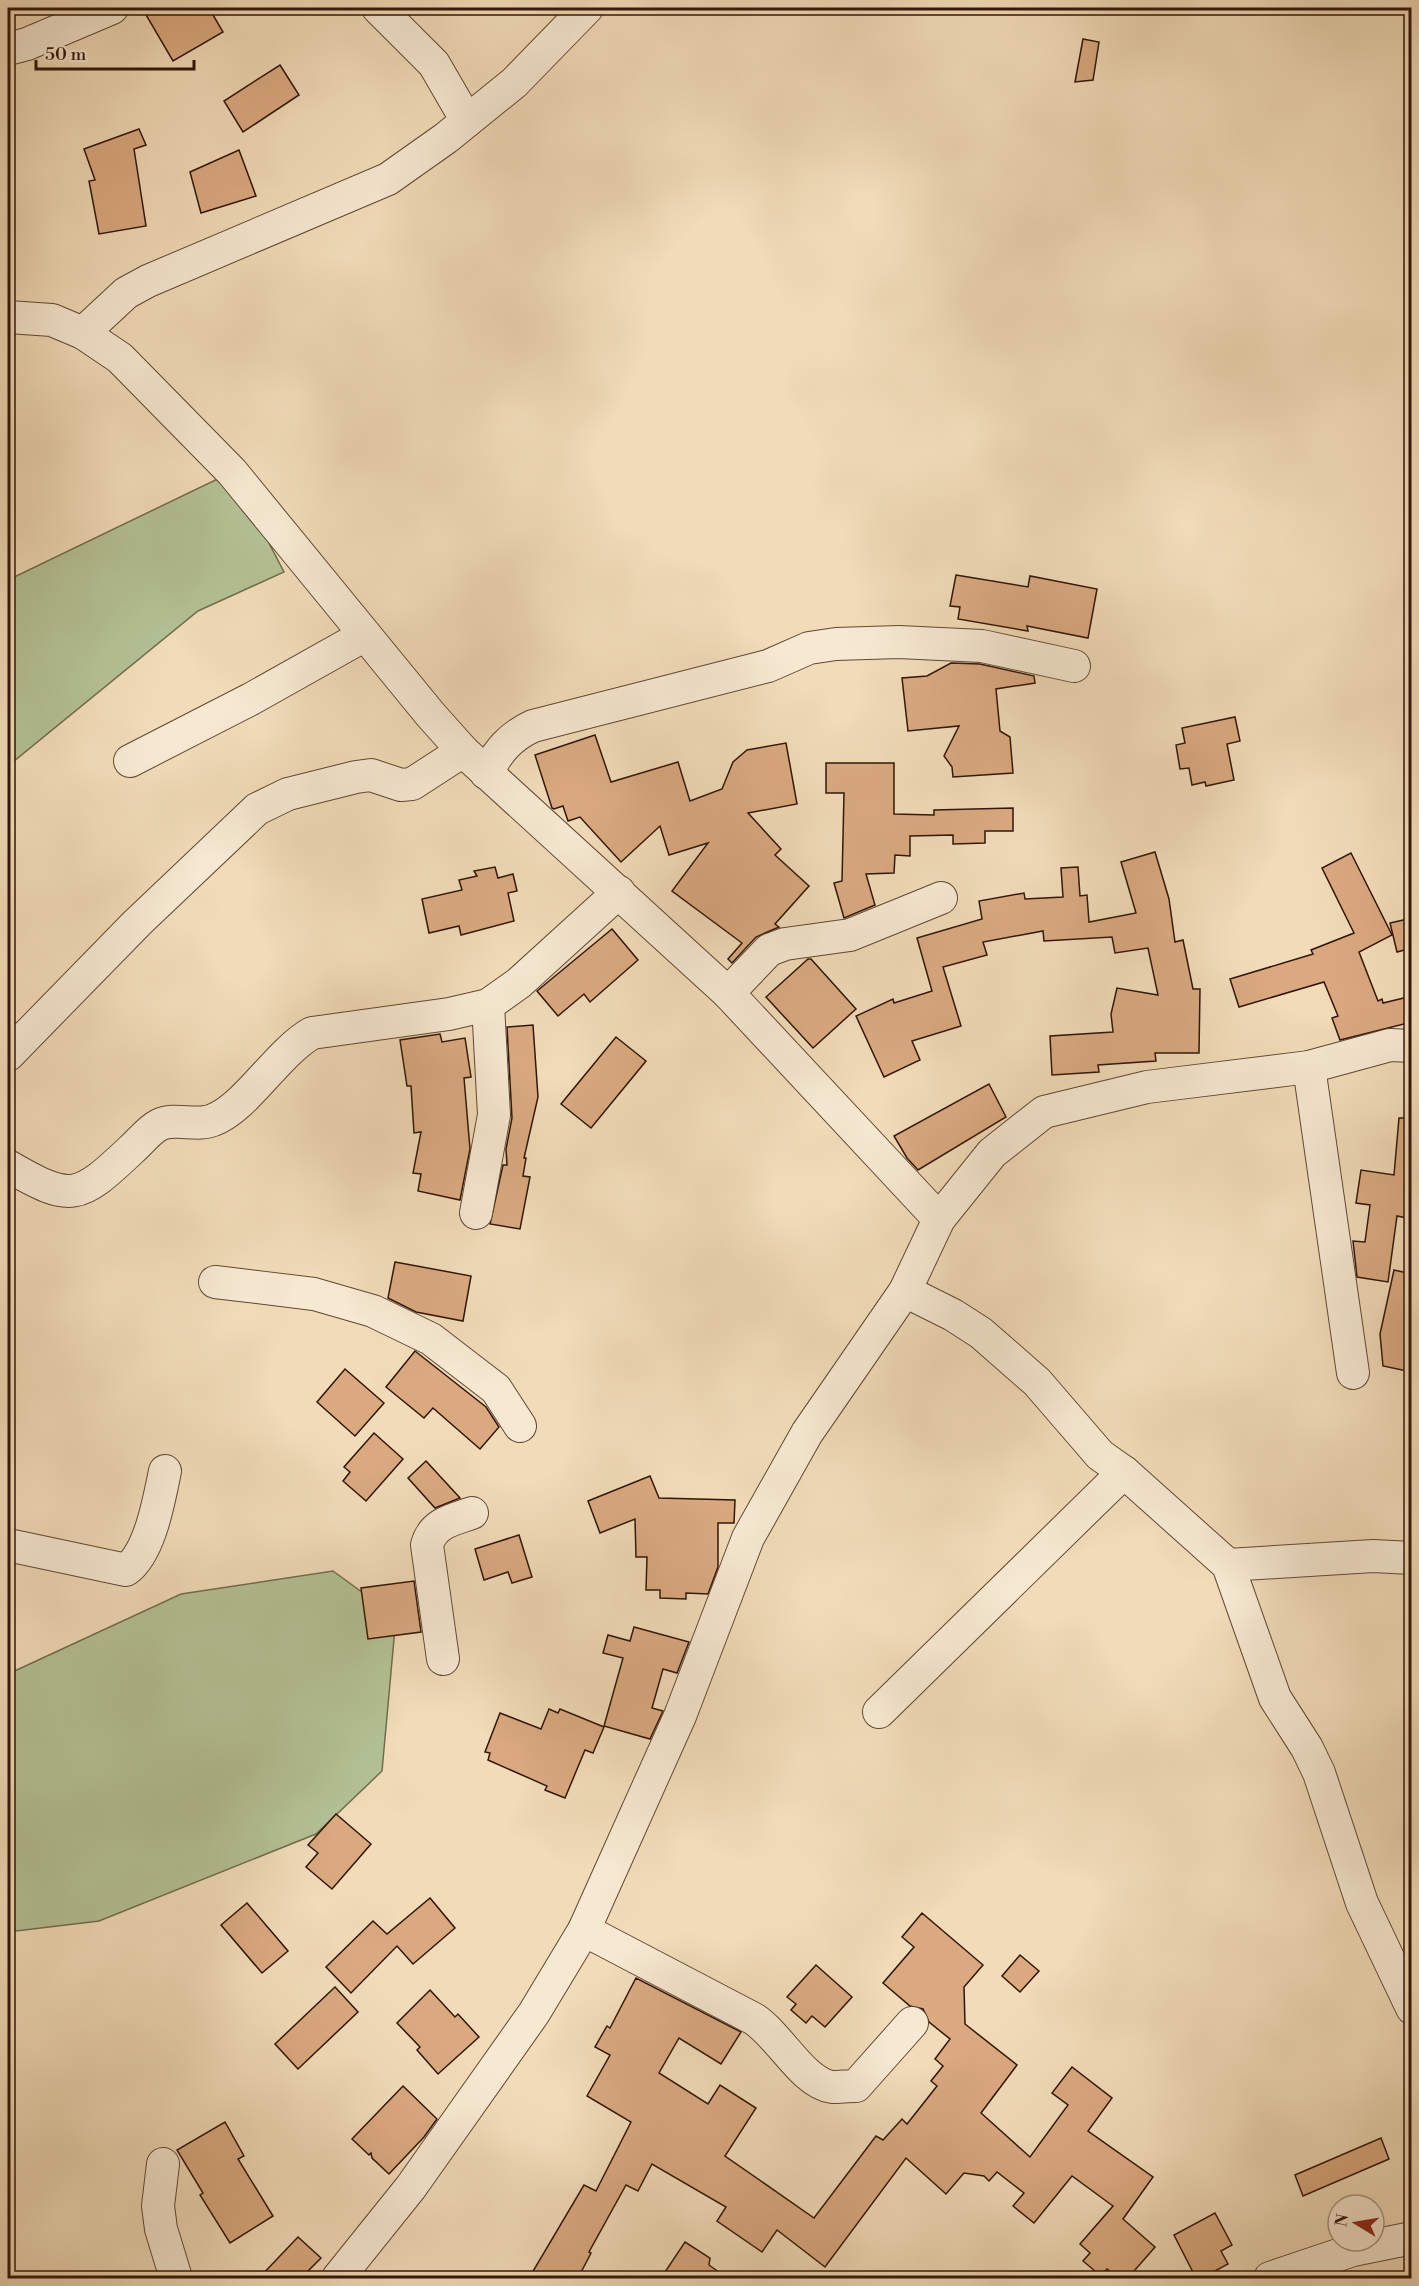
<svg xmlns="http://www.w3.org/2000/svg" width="1419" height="2286" font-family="'Libre Bodoni',serif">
<rect width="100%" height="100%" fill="#f1dbb8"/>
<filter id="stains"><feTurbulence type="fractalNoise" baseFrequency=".00333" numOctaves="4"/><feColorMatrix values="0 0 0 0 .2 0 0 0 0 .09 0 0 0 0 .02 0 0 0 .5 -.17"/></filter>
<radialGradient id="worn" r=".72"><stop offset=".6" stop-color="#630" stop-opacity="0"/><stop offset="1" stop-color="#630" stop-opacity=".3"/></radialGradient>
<!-- green -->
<g fill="#b3c194" stroke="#726c4e" stroke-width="1.5">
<path d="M 232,472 L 284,572 L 198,611 L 8,766 L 8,580 Z"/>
<path d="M 333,1571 L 396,1617 L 382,1771 L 316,1834 L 99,1921 L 8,1932 L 8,1674 L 181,1594 Z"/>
</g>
<!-- building -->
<g fill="#daa980" stroke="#311608" stroke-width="1.5">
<path d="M 142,8 L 209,8 L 223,32 L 173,61 Z"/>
<path d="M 1083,39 L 1099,42 L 1093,80 L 1075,82 Z"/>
<path d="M 280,65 L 299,95 L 243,132 L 224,101 Z"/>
<path d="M 139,129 L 146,145 L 134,149 L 146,226 L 99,234 L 89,181 L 95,180 L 84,149 Z"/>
<path d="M 239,150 L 256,196 L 201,213 L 190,172 Z"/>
<path d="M 956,575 L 1028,587 L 1030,576 L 1097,589 L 1088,638 L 1027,626 L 1028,631 L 958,619 L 960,607 L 950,606 Z"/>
<path d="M 951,663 L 980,664 L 1034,676 L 1035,683 L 996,689 L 1000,731 L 1010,737 L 1013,773 L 953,777 L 952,767 L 944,756 L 959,726 L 908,731 L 902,678 L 927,676 Z"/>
<path d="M 1235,717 L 1240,741 L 1227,744 L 1234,780 L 1206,786 L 1205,782 L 1192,785 L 1189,768 L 1180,769 L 1176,745 L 1185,743 L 1182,728 Z"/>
<path d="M 595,735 L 611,782 L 678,762 L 690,801 L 722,789 L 733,762 L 747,750 L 786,743 L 797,804 L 748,813 L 781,849 L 775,855 L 809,886 L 775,924 L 779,927 L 756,937 L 732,963 L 728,959 L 742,943 L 672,891 L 708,843 L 669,855 L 660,826 L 621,862 L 580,817 L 568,821 L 563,806 L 554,809 L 552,808 L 535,755 Z"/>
<path d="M 826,763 L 894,763 L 894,814 L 934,815 L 934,810 L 1013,808 L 1013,831 L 985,831 L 985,843 L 953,844 L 953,835 L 910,836 L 910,856 L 895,855 L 894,873 L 866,874 L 875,905 L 844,918 L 834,883 L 842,881 L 844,793 L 826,793 Z"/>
<path d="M 1155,852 L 1169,899 L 1175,942 L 1183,940 L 1193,989 L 1200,989 L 1199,1053 L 1155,1053 L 1156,1061 L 1098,1065 L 1099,1072 L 1052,1075 L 1050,1036 L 1113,1032 L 1111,1014 L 1117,988 L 1158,995 L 1148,948 L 1115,953 L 1112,937 L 1044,941 L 1043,931 L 983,942 L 987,955 L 943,967 L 961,1026 L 912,1041 L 920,1060 L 884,1077 L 856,1016 L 893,999 L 894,1003 L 932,991 L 917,938 L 982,919 L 979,901 L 1024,893 L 1025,899 L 1063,897 L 1061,868 L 1078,867 L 1080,896 L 1087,895 L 1089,922 L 1136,913 L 1121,862 Z"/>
<path d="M 1351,853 L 1392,935 L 1359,952 L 1378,1001 L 1382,999 L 1383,1003 L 1412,996 L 1412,1022 L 1340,1040 L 1332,1018 L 1338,1016 L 1324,982 L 1239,1007 L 1230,979 L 1313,954 L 1311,950 L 1354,933 L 1322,868 Z"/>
<path d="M 495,867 L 498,878 L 513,874 L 517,891 L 508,893 L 514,921 L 461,935 L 459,926 L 429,933 L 422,899 L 462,890 L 459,880 L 477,876 L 474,871 Z"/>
<path d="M 1412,918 L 1412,948 L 1397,952 L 1390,923 Z"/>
<path d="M 612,929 L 638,960 L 590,1002 L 584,994 L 558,1016 L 537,991 Z"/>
<path d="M 808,959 L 811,959 L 856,1009 L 813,1048 L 766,997 Z"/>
<path d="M 533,1025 L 538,1097 L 524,1158 L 526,1158 L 523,1176 L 530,1177 L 520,1229 L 490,1224 L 503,1165 L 507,1165 L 506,1149 L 512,1118 L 507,1027 Z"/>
<path d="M 440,1034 L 442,1042 L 465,1038 L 471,1077 L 464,1078 L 470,1149 L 460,1200 L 418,1191 L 421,1174 L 413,1173 L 421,1132 L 414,1133 L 411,1086 L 407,1086 L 400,1040 Z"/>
<path d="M 616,1037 L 646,1061 L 591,1128 L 561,1104 Z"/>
<path d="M 989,1084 L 1006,1117 L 918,1170 L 907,1158 L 894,1136 Z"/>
<path d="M 1399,1118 L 1412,1118 L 1412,1219 L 1397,1216 L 1388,1282 L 1357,1277 L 1353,1241 L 1365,1242 L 1370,1205 L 1356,1203 L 1361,1170 L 1394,1175 Z"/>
<path d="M 395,1262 L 471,1276 L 463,1321 L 416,1312 L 388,1298 Z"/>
<path d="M 1394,1270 L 1412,1274 L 1412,1372 L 1383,1366 L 1380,1334 Z"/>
<path d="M 415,1351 L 486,1407 L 499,1427 L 480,1449 L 433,1408 L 424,1418 L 386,1387 Z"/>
<path d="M 345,1369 L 384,1403 L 355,1436 L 317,1402 Z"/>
<path d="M 374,1433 L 403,1459 L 366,1501 L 343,1481 L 350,1472 L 344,1467 Z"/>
<path d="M 426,1461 L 460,1498 L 435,1508 L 408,1478 Z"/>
<path d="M 650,1476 L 659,1498 L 735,1500 L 734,1523 L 718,1523 L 718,1567 L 708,1594 L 686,1593 L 686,1599 L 660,1598 L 660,1590 L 646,1590 L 647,1557 L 636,1557 L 635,1519 L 600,1533 L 588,1501 Z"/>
<path d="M 519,1535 L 532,1577 L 512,1583 L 508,1572 L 484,1580 L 475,1549 Z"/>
<path d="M 414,1581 L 421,1632 L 368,1639 L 361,1588 Z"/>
<path d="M 634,1627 L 689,1642 L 677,1673 L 663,1669 L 652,1708 L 663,1711 L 650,1739 L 604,1726 L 623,1658 L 603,1653 L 608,1635 L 630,1641 Z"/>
<path d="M 549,1709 L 558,1713 L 560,1709 L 604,1727 L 593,1753 L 585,1750 L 565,1798 L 545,1790 L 547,1786 L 488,1760 L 490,1753 L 485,1752 L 500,1713 L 541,1729 Z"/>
<path d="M 336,1814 L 371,1844 L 332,1889 L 306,1867 L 318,1853 L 308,1845 Z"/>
<path d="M 430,1898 L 455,1928 L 413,1964 L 397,1946 L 351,1993 L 326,1967 L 373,1921 L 387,1934 Z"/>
<path d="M 247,1903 L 288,1951 L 262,1973 L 221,1925 Z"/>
<path d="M 922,1913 L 983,1965 L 964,1987 L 965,2024 L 1017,2065 L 981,2113 L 1030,2157 L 1068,2105 L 1052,2093 L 1072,2067 L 1112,2098 L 1088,2131 L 1153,2177 L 1123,2219 L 1155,2247 L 1128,2278 L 1118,2278 L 1107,2269 L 1101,2276 L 1083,2261 L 1090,2253 L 1080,2244 L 1113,2206 L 1072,2176 L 1034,2223 L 1013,2206 L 1024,2193 L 997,2172 L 989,2181 L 984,2176 L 964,2173 L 946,2194 L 906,2158 L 825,2267 L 777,2230 L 762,2252 L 717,2221 L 726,2207 L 652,2164 L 638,2191 L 626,2185 L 589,2252 L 591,2253 L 578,2278 L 529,2278 L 584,2185 L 596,2191 L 631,2122 L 587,2096 L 610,2055 L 595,2047 L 607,2026 L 610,2028 L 636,1978 L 741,2032 L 721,2064 L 679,2038 L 659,2073 L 708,2104 L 720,2085 L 756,2108 L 725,2156 L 814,2218 L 876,2136 L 883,2140 L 902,2119 L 907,2124 L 937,2086 L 931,2081 L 943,2066 L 935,2059 L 950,2039 L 929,2022 L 923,2009 L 910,2006 L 883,1983 L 914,1947 L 902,1937 Z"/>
<path d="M 1020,1955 L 1039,1971 L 1020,1992 L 1002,1976 Z"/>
<path d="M 816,1965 L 852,1997 L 825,2027 L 812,2016 L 806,2023 L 791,2010 L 796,2004 L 787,1997 Z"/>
<path d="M 335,1987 L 358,2012 L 298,2069 L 275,2044 Z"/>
<path d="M 430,1990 L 455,2017 L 458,2014 L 479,2037 L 438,2074 L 417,2050 L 420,2047 L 397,2023 Z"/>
<path d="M 403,2086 L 437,2119 L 424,2137 L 389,2174 L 372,2158 L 371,2153 L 369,2155 L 352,2139 Z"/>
<path d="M 225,2122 L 244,2156 L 238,2159 L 273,2216 L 230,2243 L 200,2195 L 203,2193 L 177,2150 Z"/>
<path d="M 1381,2138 L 1389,2159 L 1303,2196 L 1295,2175 Z"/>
<path d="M 1215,2213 L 1232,2245 L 1221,2251 L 1228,2264 L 1202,2278 L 1196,2278 L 1174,2235 Z"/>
<path d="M 298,2237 L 321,2258 L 301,2278 L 259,2278 Z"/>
<path d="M 685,2242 L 710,2258 L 709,2265 L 727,2278 L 661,2278 Z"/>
</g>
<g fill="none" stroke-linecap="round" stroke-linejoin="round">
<defs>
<g id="minor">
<path d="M 378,8 L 434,64 L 467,121"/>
<path d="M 8,49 L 27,44 L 112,8"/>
<path d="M 8,317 L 52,320 L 83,333 L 120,358 L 232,472 L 430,714 L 463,751 L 728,993 L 939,1219"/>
<path d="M 83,333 L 126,293 L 148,281 L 388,179 L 446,138 L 514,83 L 587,8"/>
<path d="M 130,761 L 251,699 L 365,635"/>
<path d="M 486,773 C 499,751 509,737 533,726 L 768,666 L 809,648 L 836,644 L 899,642 L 982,646 L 1074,666"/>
<path d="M 728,993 L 769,950 L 785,944 L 850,935 L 941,898"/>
<path d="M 8,1055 L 137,923 L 257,809 L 288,794 L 356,777 L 371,775 L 401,785 L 412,784 L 463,751"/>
<path d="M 1309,1067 L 1353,1373"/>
<path d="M 8,1166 C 72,1203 78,1200 132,1149 C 140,1142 149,1130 159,1125 C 175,1117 197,1127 213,1120 C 246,1108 277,1053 312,1033 L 449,1014 L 488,1005 L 519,983 L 619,892"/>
<path d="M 476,1213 L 494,1115 L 488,1005"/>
<path d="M 215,1282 L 314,1294 L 373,1311 L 431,1339 L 496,1389 L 520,1426"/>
<path d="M 905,1291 L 953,1315 L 981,1333 L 1037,1382 L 1100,1455 L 1124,1472 L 1228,1565 L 1275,1698 L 1307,1748 L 1319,1773 L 1362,1903 L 1412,2008"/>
<path d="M 8,1545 L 126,1570 C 150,1553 159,1500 165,1471"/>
<path d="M 1228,1565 L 1373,1556 L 1412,1558"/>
<path d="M 443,1659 L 427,1545 C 433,1523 452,1520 472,1513"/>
<path d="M 879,1712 L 1124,1472"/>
<path d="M 584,1930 L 754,2019 C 780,2036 803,2083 832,2087 C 840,2087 848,2086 856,2086 L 912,2023"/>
<path d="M 163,2164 L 158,2206 L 161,2229 L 176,2278"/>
<path d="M 338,2278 L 411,2187 L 534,2013 L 584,1930 L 680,1716 L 748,1538 L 807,1433 L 905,1291 L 939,1219 L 992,1153 L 1044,1112 L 1147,1087 L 1309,1067 L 1390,1045 L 1412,1046"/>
<path d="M 1270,2278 L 1353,2250 L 1412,2238"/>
</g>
</defs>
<!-- minor casing -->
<use href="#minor" stroke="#614734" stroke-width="34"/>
<!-- minor -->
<use href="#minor" stroke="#f6e8d1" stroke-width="32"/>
</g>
<!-- margin -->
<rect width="1419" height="2286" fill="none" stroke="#f1dbb8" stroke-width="30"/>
<rect x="9" y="9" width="1401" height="2268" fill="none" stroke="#311608" stroke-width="3"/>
<rect x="15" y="15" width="1389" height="2256" fill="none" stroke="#311608" stroke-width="1.5"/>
<!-- north arrow -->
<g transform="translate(1356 2223) rotate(281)"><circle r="28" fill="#f6e8d1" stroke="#a79481" stroke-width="1.5"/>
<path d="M0-4.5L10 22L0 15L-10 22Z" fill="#8f2418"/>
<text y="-9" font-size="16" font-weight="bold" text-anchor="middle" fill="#311608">N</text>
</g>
<!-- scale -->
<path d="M36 60v9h158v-9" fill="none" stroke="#311608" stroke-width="3"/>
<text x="45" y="60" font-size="18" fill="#311608" stroke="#f6e8d1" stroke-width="4.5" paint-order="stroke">50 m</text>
<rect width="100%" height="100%" filter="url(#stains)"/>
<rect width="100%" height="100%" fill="url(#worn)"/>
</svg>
